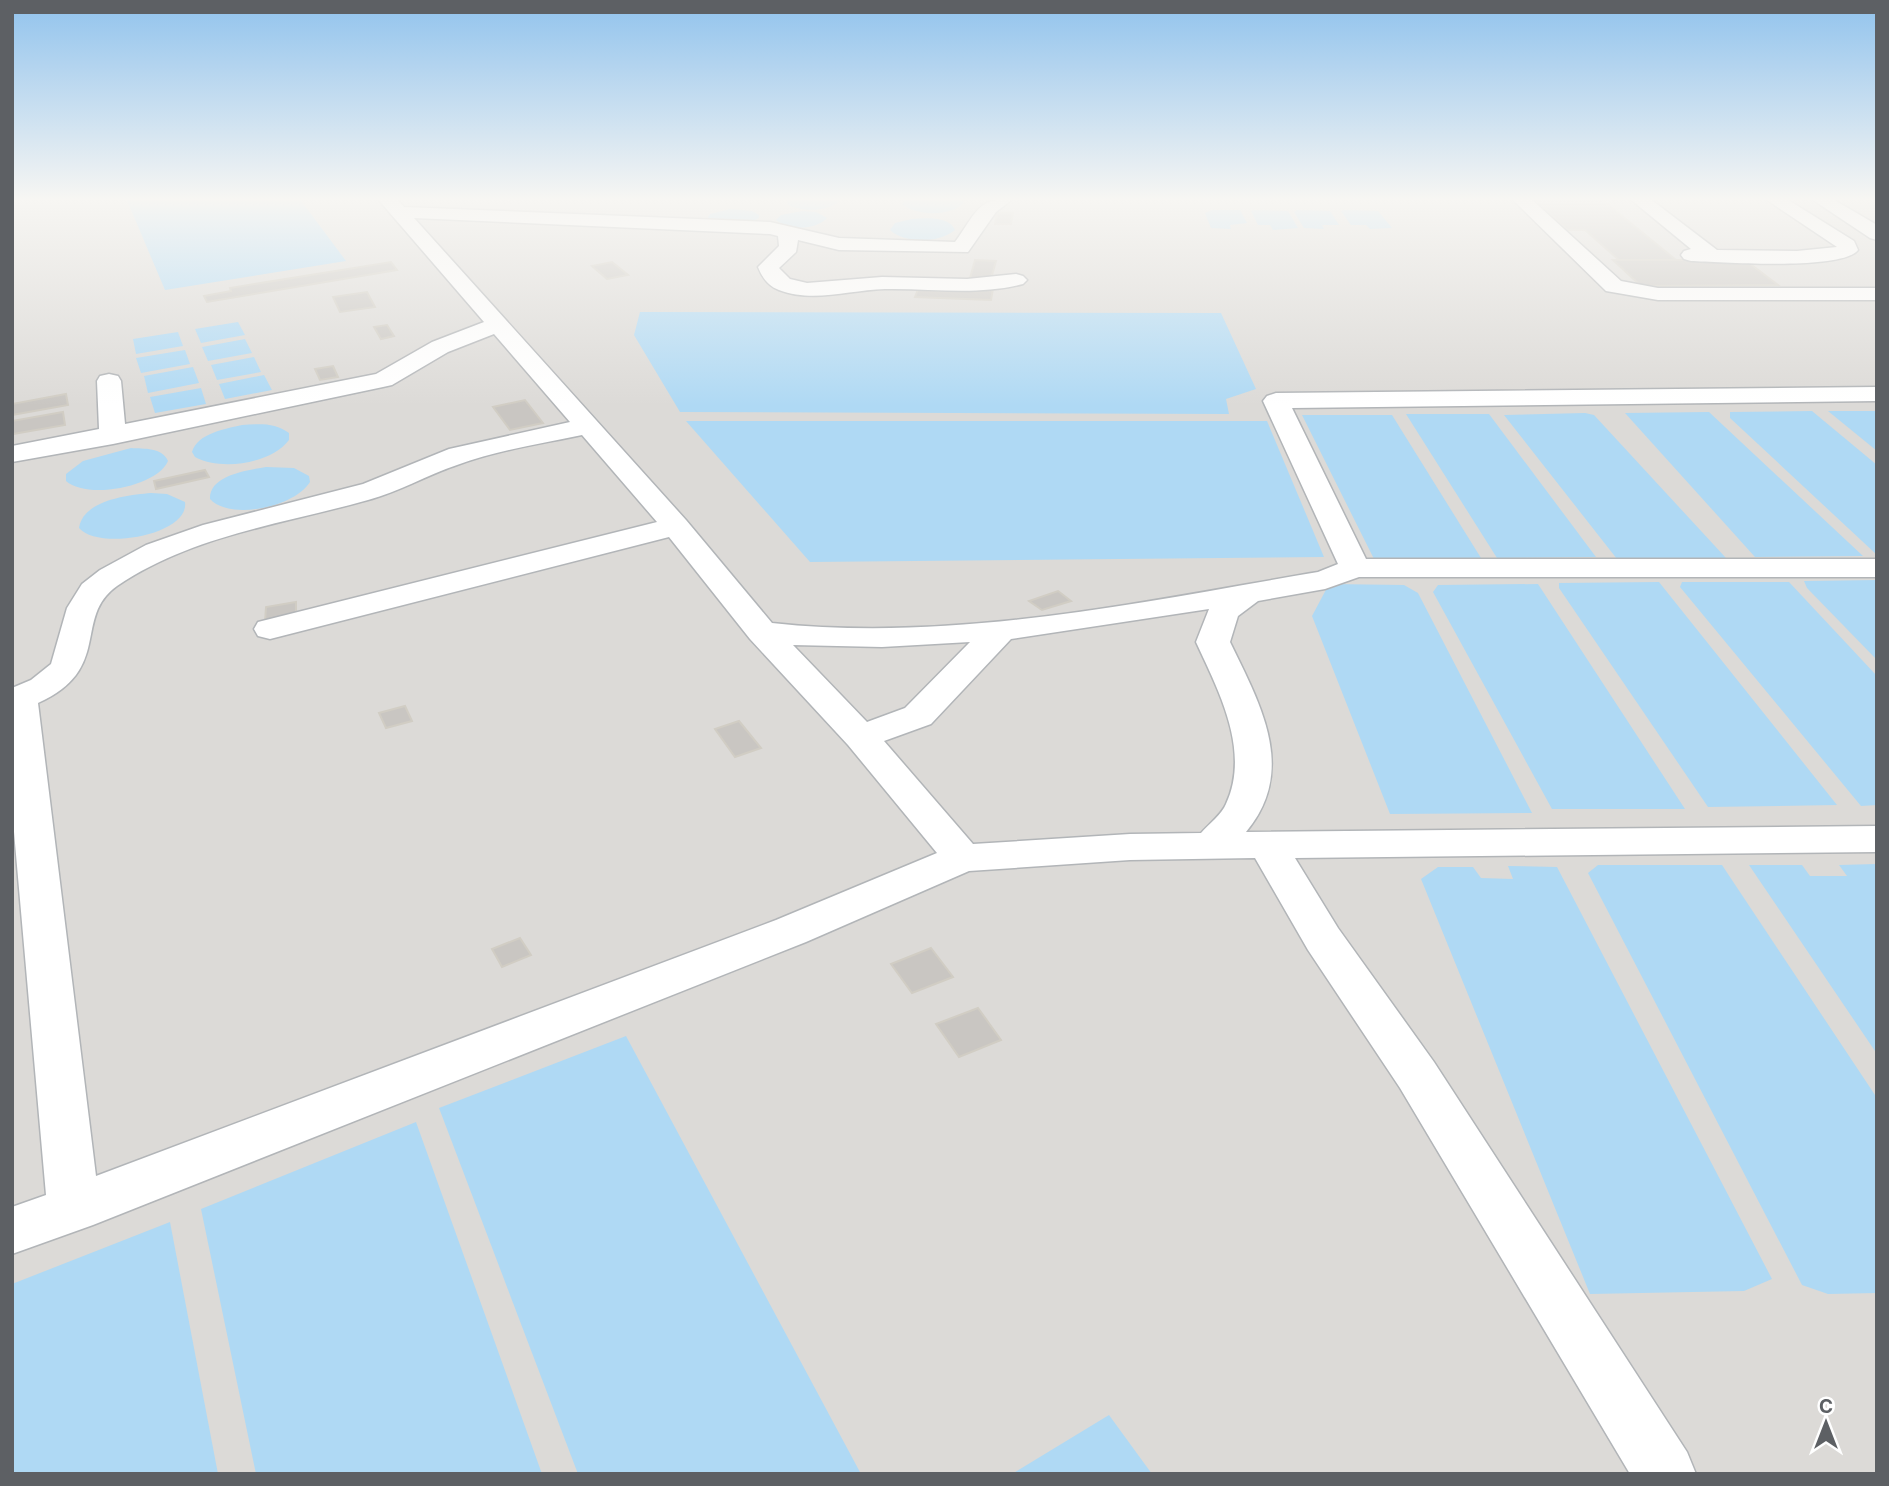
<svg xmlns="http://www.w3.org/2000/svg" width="1889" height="1486" font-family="Inter,sans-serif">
<rect width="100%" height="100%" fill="#edebe5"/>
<!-- industrial -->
<rect fill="#dcdad7" x="12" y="198" width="1865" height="1276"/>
<!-- water -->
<g fill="#afd9f4">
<path d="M 126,198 L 299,198 L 346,261 L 165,290 Z"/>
<path d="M 792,198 L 836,198 L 839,201 C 827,212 803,212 788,205 L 787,202 Z"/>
<path d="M 907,198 L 959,198 L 964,202 C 952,217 916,216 902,204 Z"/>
<path d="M 730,209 L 752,211 L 759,215 L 759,218 L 749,223 L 710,221 L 707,219 L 710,214 Z"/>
<path d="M 1212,210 L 1240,210 L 1247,223 L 1230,225 L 1231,229 L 1211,228 L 1205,213 Z"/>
<path d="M 1255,210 L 1288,211 L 1298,228 L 1273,230 L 1270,225 L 1258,225 L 1251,211 Z"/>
<path d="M 1297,210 L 1330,211 L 1339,225 L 1322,225 L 1324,229 L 1304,228 L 1294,212 Z"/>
<path d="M 1345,210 L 1378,211 L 1392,228 L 1370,229 L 1366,225 L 1351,225 L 1341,211 Z"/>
<path d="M 802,211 L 816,212 L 827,218 C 816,230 788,231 776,220 L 781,215 Z"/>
<path d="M 912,219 C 926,218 949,216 955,230 C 940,243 905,244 890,230 L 895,223 Z"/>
<path d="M 640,312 L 1221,313 L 1256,389 L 1226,399 L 1229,414 L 680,412 L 634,335 Z"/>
<path d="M 238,322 L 245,335 L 201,343 L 195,329 Z"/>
<path d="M 178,332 L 183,346 L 136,354 L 133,339 Z"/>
<path d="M 245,339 L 252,353 L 208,361 L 202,347 Z"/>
<path d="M 185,350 L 190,364 L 141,373 L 136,358 Z"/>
<path d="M 254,357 L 261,372 L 217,380 L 211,365 Z"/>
<path d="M 193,367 L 199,383 L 148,393 L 144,376 Z"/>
<path d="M 264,375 L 272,390 L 225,399 L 219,384 Z"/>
<path d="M 201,388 L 206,404 L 155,413 L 150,397 Z"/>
<path d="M 1812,411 L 1877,465 L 1877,555 L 1730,418 L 1730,412 Z"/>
<path d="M 1828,411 L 1877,411 L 1877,451 Z"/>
<path d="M 1709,412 L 1863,556 L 1755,557 L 1625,413 Z"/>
<path d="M 1585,413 L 1594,415 L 1726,558 L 1617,559 L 1504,415 Z"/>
<path d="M 1406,414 L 1489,414 L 1596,557 L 1497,558 Z"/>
<path d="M 1302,415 L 1392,415 L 1481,558 L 1374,559 Z"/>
<path d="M 686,421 L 1267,421 L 1324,557 L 810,562 Z"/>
<path d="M 242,425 C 258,424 275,422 289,433 L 289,440 C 271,464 221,471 195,457 L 192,452 C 198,433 225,429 242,425 Z"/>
<path d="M 131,448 C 144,449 162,447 168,461 C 157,487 87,500 66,481 L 66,474 L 83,461 Z"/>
<path d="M 266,467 L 294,468 L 309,476 L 310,482 C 295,507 230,521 210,499 C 209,475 248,470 266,467 Z"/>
<path d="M 151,493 L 167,494 L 185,502 C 190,535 98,551 79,528 C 83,500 128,495 151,493 Z"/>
<path d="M 1877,580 L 1877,660 L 1807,588 L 1804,581 Z"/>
<path d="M 1659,582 L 1837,805 L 1708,807 L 1559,588 L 1559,583 Z"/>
<path d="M 1682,582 L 1789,582 L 1877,676 L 1877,805 L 1861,806 L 1680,587 Z"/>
<path d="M 1329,584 L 1404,585 L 1418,593 L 1532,813 L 1390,814 L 1312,616 Z"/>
<path d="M 1538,584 L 1685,809 L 1552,809 L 1433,592 L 1438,585 Z"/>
<path d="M 1877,864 L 1877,1054 L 1749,865 L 1802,865 L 1810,876 L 1847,876 L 1839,865 Z"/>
<path d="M 1598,865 L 1722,865 L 1877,1098 L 1877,1293 L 1828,1294 L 1802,1285 L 1588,873 Z"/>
<path d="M 1508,866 L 1557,867 L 1772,1279 L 1744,1291 L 1590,1294 L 1421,879 L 1438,867 L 1473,867 L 1481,878 L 1513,879 Z"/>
<path d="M 626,1036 L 861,1474 L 578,1474 L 439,1108 Z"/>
<path d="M 416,1122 L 542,1474 L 256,1474 L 201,1209 Z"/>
<path d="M 170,1222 L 218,1474 L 12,1474 L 12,1284 Z"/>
<path d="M 1109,1415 L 1152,1474 L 1012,1474 Z"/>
</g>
<!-- building -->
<g fill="#c9c6c2" stroke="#d1cdc4" stroke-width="2">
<path d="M 1532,198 L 1600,198 L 1676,260 L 1619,260 L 1585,230 L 1567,230 Z"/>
<path d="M 997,213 L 1013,213 L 1011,224 L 995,224 Z"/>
<path d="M 975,260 L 996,261 L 991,279 L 970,278 Z"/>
<path d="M 1613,260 L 1745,260 L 1778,285 L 1641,286 Z"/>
<path d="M 391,262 L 397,270 L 207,302 L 204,296 L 231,291 L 230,288 Z"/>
<path d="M 612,262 L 628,275 L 607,279 L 592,266 Z"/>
<path d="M 919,287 L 993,289 L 991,300 L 915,297 Z"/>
<path d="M 367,292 L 375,307 L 340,312 L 333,297 Z"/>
<path d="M 387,325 L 394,336 L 381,339 L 374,327 Z"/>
<path d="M 333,366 L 338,377 L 320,380 L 315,369 Z"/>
<path d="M 66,394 L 68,405 L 12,415 L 12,404 Z"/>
<path d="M 525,400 L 543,423 L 510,430 L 493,407 Z"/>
<path d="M 63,412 L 65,425 L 13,434 L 12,421 Z"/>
<path d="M 205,470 L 209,477 L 156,489 L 154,481 Z"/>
<path d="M 1058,591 L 1071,601 L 1042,610 L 1029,601 Z"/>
<path d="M 296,602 L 296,618 L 265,622 L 266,607 Z"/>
<path d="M 405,706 L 412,721 L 386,728 L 379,713 Z"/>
<path d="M 739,721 L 761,748 L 735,757 L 715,729 Z"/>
<path d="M 520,938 L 531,955 L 502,967 L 492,949 Z"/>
<path d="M 931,948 L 953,977 L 912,993 L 891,964 Z"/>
<path d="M 978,1008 L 1001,1040 L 959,1057 L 936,1024 Z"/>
</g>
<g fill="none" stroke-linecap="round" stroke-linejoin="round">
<defs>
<g id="minor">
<path d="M 377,198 L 396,198 L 404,207 L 770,222 L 839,238 L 955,242 C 976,214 976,198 1014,198 L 996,212 L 968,252 L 839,250 L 798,240 L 796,252 L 779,268 L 790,279 L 807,283 L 882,277 L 967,279 L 1016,274 L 1023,276 L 1027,280 L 1023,284 C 977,296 932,288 885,289 C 850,290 813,303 779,290 C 768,286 762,277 758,267 L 779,246 L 778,236 L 770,234 L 414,218 L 686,520 L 772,623 C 954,643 1140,602 1318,572 L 1338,564 L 1263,401 L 1267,396 L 1276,393 L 1877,387 L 1877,401 L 1292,408 L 1366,559 L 1877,559 L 1877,577 L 1359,577 L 1325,589 L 1258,601 L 1238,616 L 1230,642 C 1260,704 1298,770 1246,832 L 1877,826 L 1877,852 L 1295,858 L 1338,928 L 1434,1062 L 1687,1452 L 1696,1474 L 1630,1474 L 1400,1088 L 1308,950 L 1255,858 L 1130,860 L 969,871 L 806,942 L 93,1225 L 12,1254 L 12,1207 L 46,1195 L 12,809 L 12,688 L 31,680 L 51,664 L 67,608 L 82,584 L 100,570 L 146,545 L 203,525 L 363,484 L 449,449 L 570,422 L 494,334 L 448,352 L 392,385 L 383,387 L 113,444 L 12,462 L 12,446 L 99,429 L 97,381 L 100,376 L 109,374 L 118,376 L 121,381 L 125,424 L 376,374 L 432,342 L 484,322 ZM 582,435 L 657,522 L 258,622 L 254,629 L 258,636 L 270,639 L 669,537 L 750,639 L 848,745 L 937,853 L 776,920 L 96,1176 L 38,703 C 114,669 72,618 117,586 C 192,535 283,524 368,500 C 399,492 427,475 457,465 C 497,450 540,444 582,435 ZM 1209,609 L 1196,642 C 1218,690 1251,750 1226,804 C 1222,814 1209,824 1201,833 L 1130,834 L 973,844 L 884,741 L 931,724 L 1011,639 ZM 970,642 L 905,708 L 867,722 L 793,645 L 882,647 Z"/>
<path d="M 1511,198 L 1530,198 L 1621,281 L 1658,288 L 1877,288 L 1877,300 L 1658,300 L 1606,291 Z"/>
<path d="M 1629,198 L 1649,198 L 1717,250 L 1797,251 L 1837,247 L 1764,198 L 1785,198 L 1854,241 L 1858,250 C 1842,271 1720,262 1691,261 L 1684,259 L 1681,255 L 1684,251 L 1691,249 Z"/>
<path d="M 1810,198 L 1831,198 L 1877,225 L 1877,240 L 1870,238 Z"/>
</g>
</defs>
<!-- minor casing -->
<use href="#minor" stroke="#b2b5b8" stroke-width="3"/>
<!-- minor -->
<use href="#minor" fill="#fff" fill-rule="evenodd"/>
</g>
<!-- sky -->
<linearGradient id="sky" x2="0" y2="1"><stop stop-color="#91c3ed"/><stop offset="0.49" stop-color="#f7f6f3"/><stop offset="1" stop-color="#f7f6f3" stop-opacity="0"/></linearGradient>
<rect width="1889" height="406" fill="url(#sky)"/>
<!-- border -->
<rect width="1889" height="1486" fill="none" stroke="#5d6064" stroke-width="28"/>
<!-- north arrow -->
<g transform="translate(1826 1423)" stroke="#ffffff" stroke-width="5" paint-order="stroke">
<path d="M0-5L12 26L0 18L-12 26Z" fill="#5d6064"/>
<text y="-10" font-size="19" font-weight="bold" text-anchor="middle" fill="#5d6064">С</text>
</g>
</svg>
